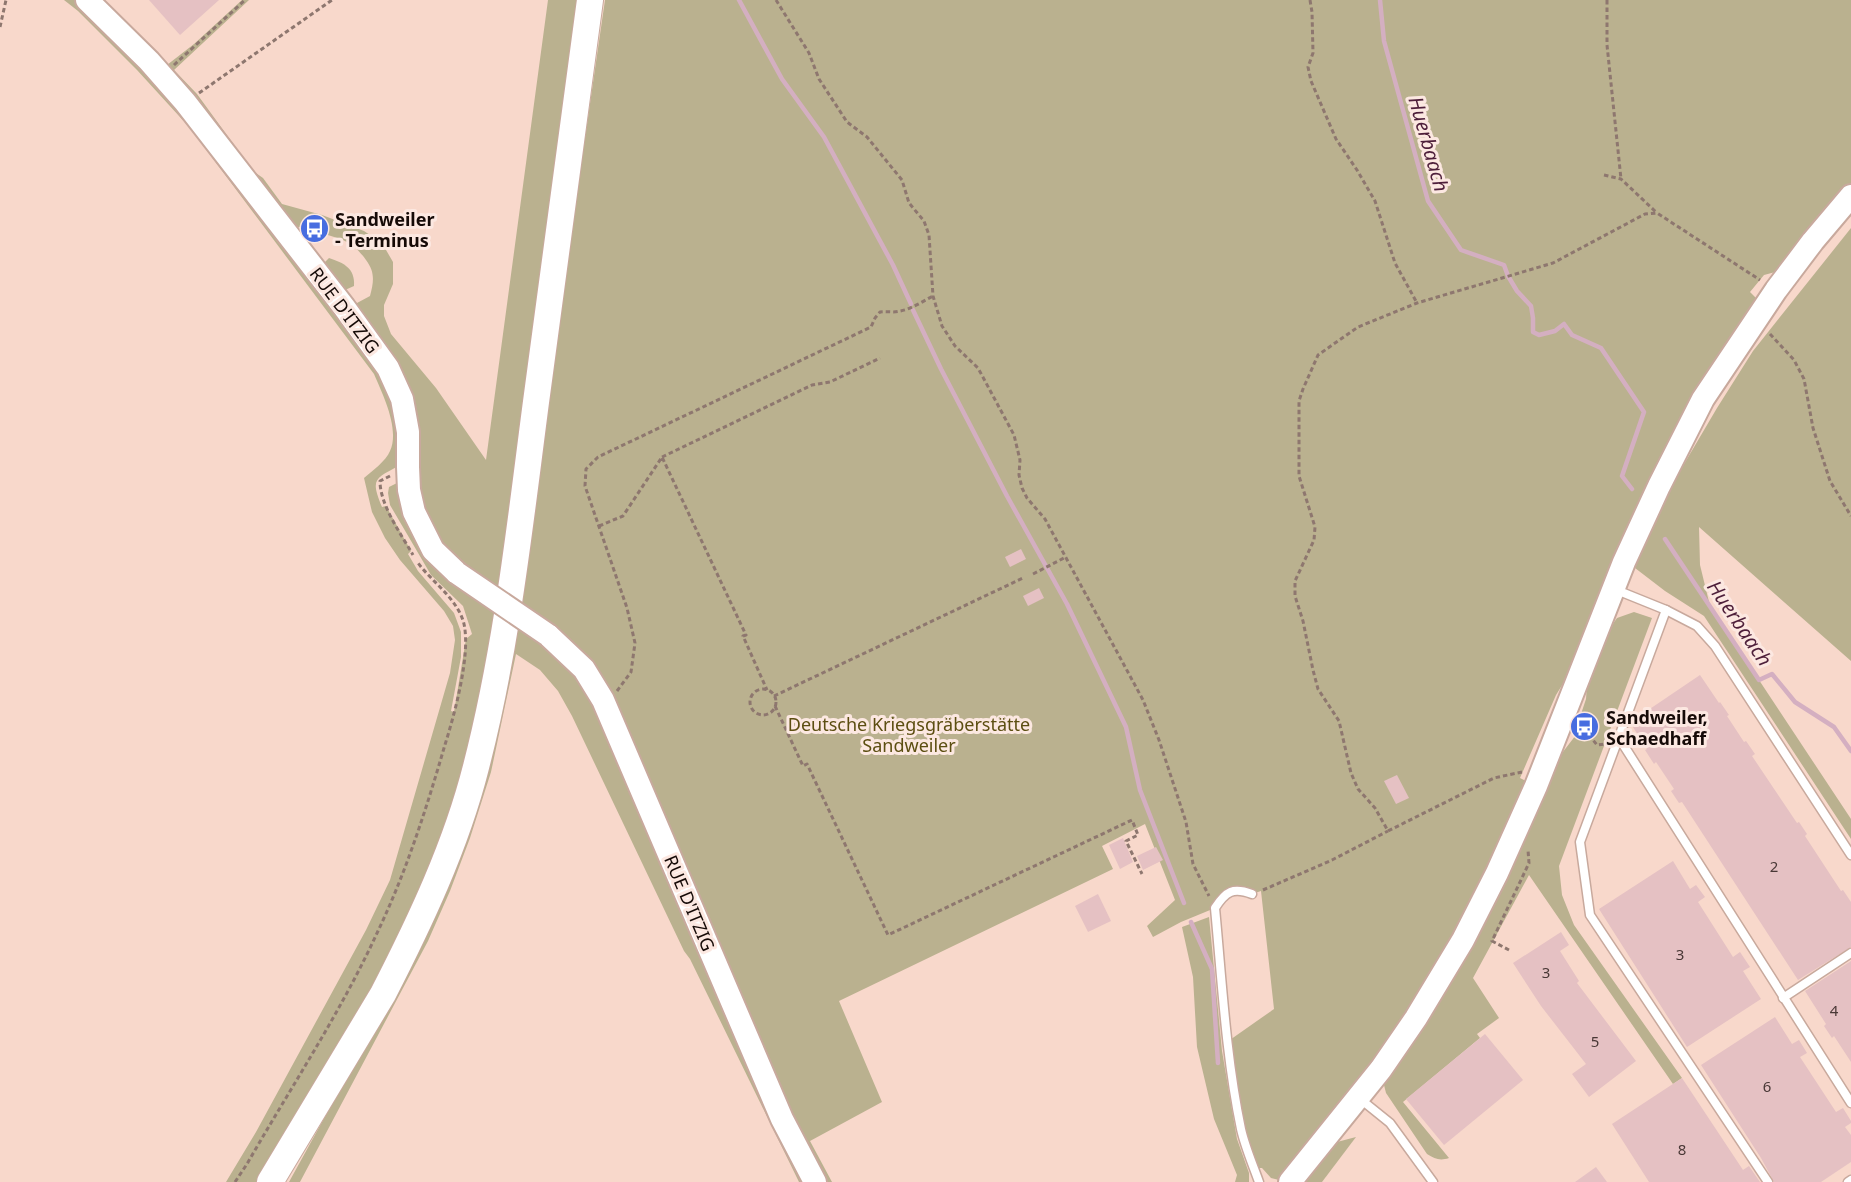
<svg xmlns="http://www.w3.org/2000/svg" width="1851" height="1182" font-family="'Noto Sans',sans-serif">
<rect width="100%" height="100%" fill="#f8d8cb"/>
<!-- green -->
<g fill="#bab18f">
<path d="M 64,0 L 74,0 L 160,83 L 256,203 L 357,336 L 392,391 L 400,417 L 400,465 C 375,479 370,478 382,507 L 386,506 L 411,551 L 408,554 L 418,571 L 454,613 L 461,632 L 461,657 L 451,711 L 454,712 L 466,639 L 472,634 L 463,606 L 431,575 L 390,505 L 388,493 L 389,487 L 399,482 L 410,524 L 427,554 L 450,580 L 491,609 L 494,592 C 473,576 448,560 433,537 C 409,501 420,464 415,425 C 413,414 410,401 407,389 C 403,377 395,363 388,352 C 379,338 356,322 357,303 L 370,296 C 374,281 375,272 366,260 C 352,240 340,239 318,232 L 319,223 L 307,220 L 304,228 L 293,226 L 170,74 L 164,79 L 158,72 L 194,44 L 242,0 L 249,0 L 174,70 L 197,94 L 253,171 L 263,178 L 282,204 L 322,215 L 364,231 L 382,243 L 393,262 L 393,284 L 384,305 L 384,316 L 391,334 L 436,388 L 486,460 L 548,0 L 583,0 L 507,545 L 481,701 L 469,750 L 440,842 L 399,944 L 379,984 L 282,1152 L 261,1182 L 226,1182 L 256,1132 L 366,930 L 390,880 L 450,673 L 455,640 L 453,626 L 444,611 L 400,560 L 385,538 L 372,512 L 364,478 C 372,471 386,461 390,451 C 400,429 383,395 374,374 L 190,128 L 137,70 L 78,11 Z"/>
<path d="M 605,0 L 1851,0 L 1851,186 L 1779,271 L 1764,275 L 1750,292 L 1758,300 L 1572,669 L 1556,695 L 1520,778 L 1528,782 L 1458,931 L 1403,1021 L 1350,1095 L 1279,1180 L 1271,1178 L 1262,1168 L 1254,1168 L 1242,1132 L 1227,1042 L 1274,1009 L 1261,891 L 1252,894 L 1230,891 L 1215,908 L 1181,922 L 1153,937 L 1147,926 L 1175,900 L 1145,824 L 1102,846 L 1113,869 L 839,1001 L 882,1102 L 810,1141 L 832,1182 L 799,1182 L 690,959 L 684,951 L 572,716 L 558,691 L 540,670 L 516,654 L 491,772 L 470,838 L 450,891 L 428,941 L 300,1182 L 289,1182 L 424,937 L 512,642 Z"/>
<path d="M 1851,228 L 1851,661 L 1699,527 L 1700,565 L 1710,606 L 1851,819 L 1851,839 L 1704,616 L 1665,591 L 1635,568 L 1667,493 L 1717,408 L 1753,351 Z"/>
<path d="M 329,258 C 344,263 355,268 354,286 L 345,290 L 323,264 Z"/>
<path d="M 1634,612 L 1652,618 L 1559,866 L 1562,895 L 1574,925 L 1682,1078 L 1673,1084 L 1529,875 L 1473,978 L 1499,1018 L 1477,1034 L 1480,1038 L 1403,1102 L 1449,1158 C 1440,1161 1435,1159 1427,1154 L 1386,1093 L 1383,1081 L 1489,910 L 1559,757 L 1579,731 L 1590,735 L 1594,723 L 1584,719 L 1582,723 L 1578,723 L 1586,699 L 1587,685 L 1610,628 L 1617,618 Z"/>
<path d="M 1209,917 L 1222,1051 L 1237,1139 L 1249,1173 L 1249,1182 L 1235,1182 L 1237,1175 L 1214,1119 L 1197,1047 L 1193,977 L 1182,927 Z"/>
<path d="M 1356,1137 L 1322,1182 L 1304,1182 L 1337,1142 Z"/>
</g>
<g fill="none" stroke-linecap="round" stroke-linejoin="round">
<!-- stream -->
<g stroke="#d4afc1" stroke-width="4.5">
<path d="M 739,0 L 782,79 L 824,137 L 893,265 L 911,304"/>
<path d="M 1380,0 L 1384,41 L 1428,201 L 1461,250 L 1504,265 L 1508,276 L 1517,291 L 1531,306 L 1533,318 L 1533,332 L 1539,335 L 1555,331 L 1564,324 L 1572,335 L 1601,348 L 1644,412 L 1622,476 L 1632,489"/>
<path d="M 913,310 L 941,369 L 1007,496 L 1067,604 L 1126,727 L 1140,790 L 1184,903"/>
<path d="M 1665,539 L 1759,680 L 1772,674 L 1795,702 L 1834,727 L 1851,751"/>
<path d="M 1191,922 L 1212,969 L 1218,1063"/>
</g>
</g>
<!-- building -->
<g fill="#e5c1c3">
<path d="M 149,0 L 219,0 L 180,35 Z"/>
<path d="M 1021,549 L 1026,559 L 1010,567 L 1005,557 Z"/>
<path d="M 1039,588 L 1044,598 L 1028,606 L 1023,596 Z"/>
<path d="M 1700,675 L 1719,703 L 1720,702 L 1729,715 L 1727,716 L 1744,742 L 1746,741 L 1755,754 L 1752,756 L 1797,823 L 1799,822 L 1807,834 L 1805,836 L 1841,891 L 1843,890 L 1851,902 L 1851,947 L 1798,980 L 1682,802 L 1679,803 L 1671,791 L 1674,789 L 1656,762 L 1654,764 L 1645,750 L 1647,749 L 1631,724 L 1632,721 Z"/>
<path d="M 1397,775 L 1409,798 L 1396,804 L 1384,781 Z"/>
<path d="M 1123,838 L 1133,862 L 1120,869 L 1109,845 Z"/>
<path d="M 1156,847 L 1163,860 L 1143,870 L 1137,856 Z"/>
<path d="M 1673,861 L 1690,889 L 1696,885 L 1705,897 L 1698,902 L 1733,957 L 1740,952 L 1750,967 L 1743,971 L 1761,999 L 1687,1047 L 1599,909 Z"/>
<path d="M 1098,894 L 1111,921 L 1088,932 L 1075,906 Z"/>
<path d="M 1561,932 L 1569,945 L 1560,951 L 1579,981 L 1577,983 L 1636,1061 L 1589,1097 L 1572,1074 L 1586,1064 L 1541,1006 L 1513,963 Z"/>
<path d="M 1851,961 L 1851,1062 L 1834,1036 L 1832,1038 L 1824,1026 L 1826,1024 L 1805,991 Z"/>
<path d="M 1775,1017 L 1792,1044 L 1799,1040 L 1807,1053 L 1800,1057 L 1836,1112 L 1843,1108 L 1851,1121 L 1851,1123 L 1845,1127 L 1851,1135 L 1851,1162 L 1821,1182 L 1774,1182 L 1761,1158 L 1701,1065 Z"/>
<path d="M 1485,1034 L 1523,1080 L 1444,1145 L 1406,1099 Z"/>
<path d="M 1682,1078 L 1743,1170 L 1749,1166 L 1760,1182 L 1649,1182 L 1612,1124 Z"/>
<path d="M 1596,1167 L 1607,1182 L 1575,1182 Z"/>
</g>
<g fill="none" stroke-linecap="round" stroke-linejoin="round">
<defs>
<g id="lane">
<path d="M 1614,589 L 1666,610 L 1697,626 L 1715,646 L 1851,855"/>
<path d="M 1666,610 L 1580,842 L 1590,915 L 1768,1182"/>
<path d="M 1619,738 L 1851,1103"/>
<path d="M 1252,894 C 1233,887 1226,891 1215,908 C 1222,982 1226,1057 1241,1129 C 1245,1147 1253,1165 1259,1182"/>
<path d="M 1783,998 L 1851,953"/>
<path d="M 1359,1098 L 1390,1123 L 1433,1182"/>
<path d="M 1848,1182 L 1851,1180"/>
</g>
<g id="secondary">
<path d="M 87,0 L 149,61 L 185,102 L 344,307 L 388,368 L 402,399 L 408,432 L 408,467 L 409,490 L 414,512 L 433,550 L 457,573"/>
<path d="M 548,635 L 584,669 L 603,700 L 782,1119 L 815,1182"/>
<path d="M 1290,1182 L 1381,1069 L 1416,1018 L 1463,940 L 1497,873 L 1536,786 L 1624,562 L 1659,486 L 1703,399 L 1776,290 L 1813,241 L 1851,196"/>
</g>
<path id="primary" d="M 270,1182 L 383,994 C 420,922 456,846 476,767 C 507,647 520,524 536,402 C 554,268 572,134 590,0"/>
</defs>
<!-- lane casing -->
<use href="#lane" stroke="#c8a99d" stroke-width="11"/>
<!-- secondary casing -->
<use href="#secondary" stroke="#c8a99d" stroke-width="26"/>
<!-- primary casing -->
<use href="#primary" stroke="#c8a99d" stroke-width="28"/>
<!-- path -->
<g stroke="#8e776f" stroke-width="3" stroke-dasharray="4.5 3" stroke-linecap="butt">
<path d="M 776,0 L 809,53 L 819,79 L 847,122 L 867,137 L 902,180 L 909,203 L 924,221 L 929,235 L 933,296 L 942,326 L 955,346 L 978,368 L 1014,435 L 1020,460 L 1019,475 L 1022,488 L 1027,498 L 1045,519 L 1143,700 L 1159,740 L 1186,822 L 1193,864 L 1209,896"/>
<path d="M 1310,0 L 1312,12 L 1313,53 L 1308,67 L 1311,81 L 1336,139 L 1357,170 L 1375,201 L 1395,263 L 1417,303"/>
<path d="M 1607,0 L 1607,45 L 1621,179"/>
<path d="M 0,27 L 6,0"/>
<path d="M 174,65 L 245,0"/>
<path d="M 199,93 L 332,0"/>
<path d="M 1604,175 L 1621,179 L 1657,213"/>
<path d="M 1770,334 L 1794,360 L 1804,379 L 1813,428 L 1830,481 L 1851,516"/>
<path d="M 662,457 L 812,385 L 830,382 L 880,358"/>
<path d="M 390,476 L 380,481 C 380,505 401,534 413,555"/>
<path d="M 599,526 L 623,516 L 662,457 L 746,635 L 743,636 L 767,690"/>
<path d="M 1033,574 L 1066,557"/>
<circle cx="763" cy="702" r="13"/>
<path d="M 617,691 L 631,672 L 635,643 L 627,608 L 585,486 L 586,469 L 598,457 L 871,327 L 875,318 L 880,312 C 887,311 894,313 900,311 C 912,309 923,301 933,296"/>
<path d="M 774,696 L 1023,578"/>
<path d="M 775,706 L 803,766 L 807,764 L 888,935 L 1132,820 L 1138,835 L 1126,841 L 1142,874"/>
<path d="M 1577,735 L 1579,731 L 1589,735 L 1597,745 L 1605,744"/>
<path d="M 1522,772 L 1494,778 L 1388,831 L 1375,808 L 1358,789 L 1351,773 L 1339,721 L 1318,689 L 1313,670 L 1303,621 L 1295,596 L 1295,581 L 1314,540 L 1315,527 L 1299,476 L 1299,401 L 1303,389 L 1318,355 L 1358,327 L 1417,303 L 1553,263 L 1645,214 L 1657,213 L 1760,280"/>
<path d="M 1263,890 L 1332,860 L 1388,831"/>
<path d="M 1509,950 L 1492,941 L 1529,863 L 1528,850"/>
<path d="M 235,1182 L 247,1164 C 291,1087 341,1012 378,931 C 406,872 426,810 444,748 C 454,716 471,656 464,624 C 458,599 432,582 418,563"/>
</g>
<!-- lane -->
<use href="#lane" stroke="#fff" stroke-width="8"/>
<!-- secondary -->
<use href="#secondary" stroke="#fff" stroke-width="22"/>
<!-- primary -->
<use href="#primary" stroke="#fff" stroke-width="26"/>
<defs>
<path id="secondary-bridge" d="M 457,573 L 548,635"/>
</defs>
<!-- secondary-bridge casing -->
<use href="#secondary-bridge" stroke="#c8a99d" stroke-width="26" stroke-linecap="butt"/>
<!-- secondary-bridge -->
<use href="#secondary-bridge" stroke="#fff" stroke-width="22"/>
</g>
<!-- icons -->
<defs>
<symbol id="bus-disc" viewBox="-11 -11 22 22"><circle r="9.5" fill="#476de0" stroke="#fce8e1"/><path d="M-5-6H5V4H4V6H2V4H-2V6H-4V4H-5ZM-3.5-4V0h7V-4ZM-3.5 1.2v1.5H-2V1.2ZM2 1.2v1.5H3.5V1.2Z" fill="#fff"/></symbol>
</defs>
<g fill-rule="evenodd">
<use href="#bus-disc" x="298" y="212" width="33" height="33"/>
<use href="#bus-disc" x="1568" y="710" width="33" height="33"/>
</g>
<g text-anchor="middle" dominant-baseline="central" stroke-width="6" stroke-linejoin="round" paint-order="stroke">
<!-- number labels -->
<g font-size="15" fill="#493836">
<text x="1774" y="866">2</text>
<text x="1680" y="954">3</text>
<text x="1546" y="972">3</text>
<text x="1834" y="1010">4</text>
<text x="1595" y="1041">5</text>
<text x="1767" y="1086">6</text>
<text x="1682" y="1149">8</text>
</g>
<!-- poi labels -->
<g font-size="18" font-weight="bold" fill="#150a07" stroke="#fce8e1" text-anchor="start">
<text x="335" y="219">Sandweiler<tspan x="335" dy="21">- Terminus</tspan></text>
<text x="1606" y="717">Sandweiler,<tspan x="1606" dy="21">Schaedhaff</tspan></text>
</g>
<!-- street labels -->
<g font-size="18" fill="#150a07" stroke="#fce8e1">
<text transform="translate(345 310) rotate(53)">RUE D'ITZIG</text>
<text transform="translate(690 903) rotate(67)">RUE D'ITZIG</text>
</g>
<!-- park labels -->
<g font-size="18" fill="#5c4e11" stroke="#fce8e1">
<text x="909" y="724">Deutsche Kriegsgräberstätte<tspan x="909" dy="21">Sandweiler</tspan></text>
</g>
<!-- water labels -->
<g font-size="20" font-style="italic" fill="#4e1f3a" stroke="#fce8e1">
<text transform="translate(1429 144) rotate(74)">Huerbaach</text>
<text transform="translate(1740 623) rotate(56)">Huerbaach</text>
</g>
</g>
</svg>
